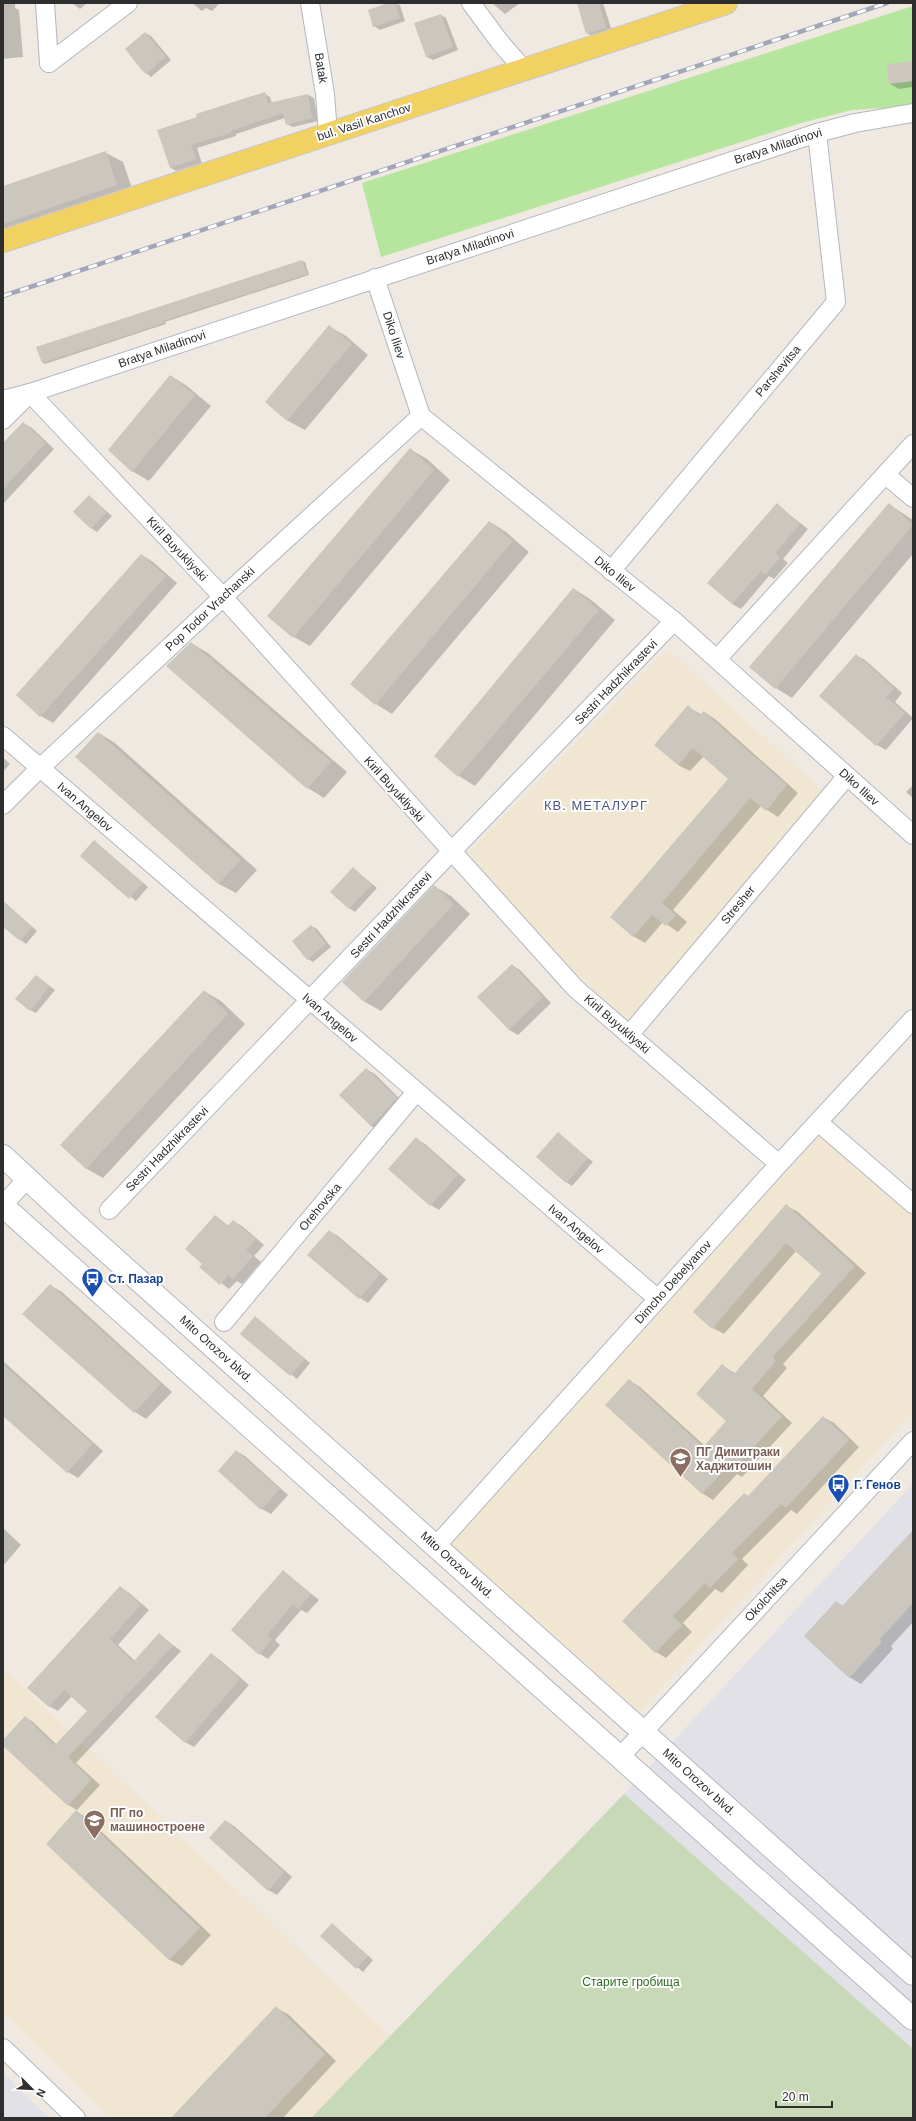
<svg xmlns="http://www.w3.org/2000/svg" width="916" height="2121" font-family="Helvetica,sans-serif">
<rect width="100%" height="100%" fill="#efe9e1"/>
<!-- industrial -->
<g fill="#e3e1e8">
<path d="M 913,1484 L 913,2118 L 313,2118 L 624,1794 Z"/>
<path d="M 3,2073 L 49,2118 L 3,2118 Z"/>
</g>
<!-- education -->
<g fill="#f0e6d1">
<path d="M 667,649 L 824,792 L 627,1021 L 577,974 L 466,856 Z"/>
<path d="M 827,1127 L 913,1204 L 913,1411 L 637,1714 L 449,1546 Z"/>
<path d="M 3,1668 L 390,2036 L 311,2118 L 110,2118 L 3,2012 Z"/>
</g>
<!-- green -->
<path fill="#b6e59e" d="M 913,6 L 913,106 L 852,110 L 801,123 L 381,257 L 362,183 Z"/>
<!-- cemetery -->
<path fill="#c8d9b8" d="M 624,1794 L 913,2049 L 913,2118 L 311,2118 Z"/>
<!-- shadow -->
<g fill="#0003">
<path d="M 3,3 L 15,3 L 15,8 L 19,10 L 23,57 L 3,59 Z"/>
<path d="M 72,3 L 87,3 L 80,9 Z"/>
<path d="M 192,3 L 220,3 L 212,11 L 206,8 L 202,11 Z"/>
<path d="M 391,3 L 400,5 L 405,21 L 380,30 L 374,26 Z"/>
<path d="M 492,3 L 520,3 L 505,14 Z"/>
<path d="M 585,3 L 603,3 L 612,31 L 593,37 L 587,33 Z"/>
<path d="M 441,15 L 446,18 L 458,50 L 433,60 L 427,57 Z"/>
<path d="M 145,33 L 151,36 L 171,60 L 151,77 L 146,73 Z"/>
<path d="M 913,62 L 913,87 L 899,89 L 890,84 Z"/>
<path d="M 265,94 L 270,97 L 272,103 L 308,95 L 314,98 L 318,121 L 293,127 L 287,124 L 285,118 L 236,134 L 236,136 L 197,148 L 202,163 L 176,171 L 171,168 L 158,131 Z"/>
<path d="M 106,153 L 123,162 L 134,194 L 3,239 L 3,188 Z"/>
<path d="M 302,261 L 305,262 L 309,275 L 165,322 L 166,324 L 45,364 L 43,363 L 38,347 Z"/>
<path d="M 330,327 L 346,336 L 368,355 L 305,430 L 288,421 L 266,402 Z"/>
<path d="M 171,376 L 187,386 L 211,406 L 149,481 L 132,471 Z"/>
<path d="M 23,423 L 32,428 L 54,449 L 3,504 L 3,445 Z"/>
<path d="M 410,449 L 427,459 L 450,480 L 310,646 L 294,637 Z"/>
<path d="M 89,496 L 112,516 L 97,532 L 91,528 Z"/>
<path d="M 777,505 L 808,529 L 783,559 L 788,563 L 774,579 L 769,576 L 741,609 L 732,604 Z"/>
<path d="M 890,505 L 913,520 L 913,554 L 792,698 L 776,688 Z"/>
<path d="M 490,522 L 506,532 L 529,552 L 392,714 L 376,704 Z"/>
<path d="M 142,555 L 153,562 L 177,583 L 53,723 L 41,716 L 17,695 Z"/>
<path d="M 574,589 L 590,599 L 615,620 L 475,786 L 459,776 L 435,756 Z"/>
<path d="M 191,643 L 208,653 L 347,772 L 324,798 L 308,788 Z"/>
<path d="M 856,655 L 865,660 L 902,693 L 895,702 L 913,718 L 886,750 L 877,745 L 820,696 Z"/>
<path d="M 688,707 L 702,715 L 704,712 L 715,719 L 798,793 L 778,817 L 761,806 L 673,910 L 687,922 L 678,932 L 663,922 L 645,943 L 633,936 L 730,779 L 704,756 L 690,771 L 678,765 Z"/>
<path d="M 99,733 L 115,743 L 257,870 L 236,893 L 219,884 L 77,757 Z"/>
<path d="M 3,757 L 10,764 L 3,772 Z"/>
<path d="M 913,785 L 913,798 L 906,792 Z"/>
<path d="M 94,841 L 148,887 L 136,901 L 81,855 Z"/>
<path d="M 353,868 L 377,888 L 355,912 L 349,908 Z"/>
<path d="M 434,886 L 451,896 L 470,914 L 381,1011 L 365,1002 L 343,982 Z"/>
<path d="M 3,901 L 37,931 L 26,944 L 3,926 Z"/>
<path d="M 311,926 L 317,929 L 331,947 L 313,962 L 308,959 Z"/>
<path d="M 512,965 L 520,970 L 551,1003 L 518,1035 L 509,1030 Z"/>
<path d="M 36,976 L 55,990 L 36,1013 L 30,1010 Z"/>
<path d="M 204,991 L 221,1001 L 245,1024 L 103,1178 L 87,1169 L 61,1145 Z"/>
<path d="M 366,1069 L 375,1074 L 405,1104 L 380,1131 L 371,1126 L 340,1095 Z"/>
<path d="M 558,1134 L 593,1162 L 572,1186 L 566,1182 Z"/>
<path d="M 416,1139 L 425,1144 L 466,1180 L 439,1210 L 431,1205 Z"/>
<path d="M 787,1206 L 798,1212 L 866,1273 L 783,1364 L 787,1368 L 763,1396 L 792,1423 L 742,1477 L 737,1474 L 713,1500 L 702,1493 L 629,1380 L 640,1387 L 705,1446 L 727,1421 L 722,1365 L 736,1374 L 822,1273 L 796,1251 L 724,1334 L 713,1328 Z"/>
<path d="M 215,1216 L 229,1226 L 233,1221 L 242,1226 L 264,1245 L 254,1256 L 261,1262 L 242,1284 L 237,1281 L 229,1289 L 201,1267 L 203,1264 Z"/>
<path d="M 329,1231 L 338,1236 L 388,1279 L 368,1303 L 360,1298 Z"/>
<path d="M 50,1285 L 62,1292 L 172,1392 L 146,1419 L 135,1412 L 24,1314 Z"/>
<path d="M 255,1317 L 310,1363 L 297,1379 L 242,1334 Z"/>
<path d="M 3,1361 L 103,1451 L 78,1478 L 68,1472 L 3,1414 Z"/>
<path d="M 823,1417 L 834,1423 L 859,1447 L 797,1514 L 791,1510 L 742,1559 L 748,1565 L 722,1593 L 715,1589 L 683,1623 L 692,1632 L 666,1658 L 656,1652 L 623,1621 L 744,1494 L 749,1497 Z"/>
<path d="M 236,1451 L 245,1456 L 288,1495 L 271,1514 L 262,1509 Z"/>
<path d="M 3,1528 L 21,1545 L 3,1566 Z"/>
<path d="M 913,1532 L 913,1622 L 891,1646 L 893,1649 L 861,1684 L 849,1677 L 837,1602 L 843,1606 Z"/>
<path d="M 283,1571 L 319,1600 L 307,1613 L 301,1610 L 275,1640 L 280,1645 L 268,1659 L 260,1654 Z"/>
<path d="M 120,1587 L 128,1592 L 149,1610 L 118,1645 L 135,1661 L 160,1635 L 181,1651 L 76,1763 L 100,1785 L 77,1810 L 68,1805 L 3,1744 L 3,1741 L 25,1717 L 33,1722 L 57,1745 L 89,1711 L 72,1696 L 58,1711 L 49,1706 Z"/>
<path d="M 211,1654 L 220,1660 L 249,1685 L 194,1747 L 185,1742 Z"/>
<path d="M 76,1811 L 87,1818 L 211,1935 L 182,1966 L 170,1960 L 47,1844 Z"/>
<path d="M 226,1821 L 234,1826 L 292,1877 L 277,1895 L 268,1890 Z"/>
<path d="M 332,1924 L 373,1960 L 363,1972 L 321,1936 Z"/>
<path d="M 276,2008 L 288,2014 L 336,2061 L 283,2118 L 172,2118 Z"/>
</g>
<!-- building -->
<g fill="#cbc7bf">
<path d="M 388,3 L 395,3 L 400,18 L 373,27 L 368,10 Z"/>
<path d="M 577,3 L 599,3 L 606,28 L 586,34 Z"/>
<path d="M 441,14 L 453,47 L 426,57 L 414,23 Z"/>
<path d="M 145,32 L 166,57 L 145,74 L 125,49 Z"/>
<path d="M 913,61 L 913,81 L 889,84 L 887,64 Z"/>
<path d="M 265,92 L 268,103 L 308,94 L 312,118 L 286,125 L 283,113 L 231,131 L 231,133 L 191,145 L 196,159 L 170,168 L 157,130 L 197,117 L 196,114 Z"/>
<path d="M 106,151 L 117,185 L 3,224 L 3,186 Z"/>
<path d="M 302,260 L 307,274 L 163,321 L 164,323 L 42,363 L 36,347 Z"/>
<path d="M 329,325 L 352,344 L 287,421 L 265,402 Z"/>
<path d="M 170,375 L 195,395 L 132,472 L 108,450 Z"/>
<path d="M 23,422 L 46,443 L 3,489 L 3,443 Z"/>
<path d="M 410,448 L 434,470 L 293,638 L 267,616 Z"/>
<path d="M 89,495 L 107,512 L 91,529 L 73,512 Z"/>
<path d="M 777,503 L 800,524 L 775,553 L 780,558 L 765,575 L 761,571 L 732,604 L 707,583 Z"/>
<path d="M 889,503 L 913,525 L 775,689 L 749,667 Z"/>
<path d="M 489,521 L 513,541 L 375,705 L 350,684 Z"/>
<path d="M 141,554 L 166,576 L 40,717 L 16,695 Z"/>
<path d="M 573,588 L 599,610 L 458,777 L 434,756 Z"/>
<path d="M 191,642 L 331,762 L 307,789 L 166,666 Z"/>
<path d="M 856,654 L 894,688 L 886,697 L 905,713 L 876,746 L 819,696 Z"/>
<path d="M 688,705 L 700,716 L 703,711 L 787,785 L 766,811 L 750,798 L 662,903 L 676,915 L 666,926 L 652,915 L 633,937 L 610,917 L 728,779 L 693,748 L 678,765 L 654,745 Z"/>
<path d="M 98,732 L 241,860 L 218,884 L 75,757 Z"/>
<path d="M 94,840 L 143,883 L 129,899 L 80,856 Z"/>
<path d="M 353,867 L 372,885 L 349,909 L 330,892 Z"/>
<path d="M 434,885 L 454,904 L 364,1002 L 342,982 Z"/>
<path d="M 3,902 L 32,927 L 20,941 L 3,927 Z"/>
<path d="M 311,925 L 326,944 L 307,960 L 292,941 Z"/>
<path d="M 512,964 L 543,997 L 509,1030 L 477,997 Z"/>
<path d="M 36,975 L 50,986 L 30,1011 L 15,999 Z"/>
<path d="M 204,990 L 228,1014 L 86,1169 L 60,1145 Z"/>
<path d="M 366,1068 L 397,1098 L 371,1126 L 339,1095 Z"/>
<path d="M 558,1132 L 588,1158 L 566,1183 L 536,1157 Z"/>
<path d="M 416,1137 L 458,1175 L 430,1206 L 388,1169 Z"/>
<path d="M 786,1204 L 855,1266 L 773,1357 L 776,1361 L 752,1389 L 782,1416 L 731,1472 L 726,1468 L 702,1494 L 605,1405 L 629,1379 L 703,1447 L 726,1421 L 696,1394 L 722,1364 L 734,1374 L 821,1274 L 786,1243 L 712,1329 L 693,1312 Z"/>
<path d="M 215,1215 L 228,1226 L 233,1220 L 256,1239 L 246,1251 L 253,1256 L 233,1279 L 228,1275 L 220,1285 L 199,1267 L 202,1264 L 185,1249 Z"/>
<path d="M 329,1230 L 380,1274 L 359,1299 L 307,1255 Z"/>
<path d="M 50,1284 L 161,1384 L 134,1413 L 22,1314 Z"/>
<path d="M 255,1316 L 305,1359 L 290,1376 L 240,1334 Z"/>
<path d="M 3,1364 L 93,1444 L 67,1473 L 3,1416 Z"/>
<path d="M 823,1416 L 849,1440 L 786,1508 L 781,1504 L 732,1553 L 738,1559 L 710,1588 L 705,1583 L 673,1616 L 682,1625 L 655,1653 L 622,1621 L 744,1493 L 748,1496 Z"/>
<path d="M 236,1450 L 280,1489 L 261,1510 L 218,1471 Z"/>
<path d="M 913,1530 L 913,1603 L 880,1639 L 882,1642 L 849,1678 L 804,1636 L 836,1601 L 842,1606 Z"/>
<path d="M 283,1570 L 311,1594 L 298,1609 L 293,1604 L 267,1635 L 272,1639 L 259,1655 L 231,1630 Z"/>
<path d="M 120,1586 L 141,1605 L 110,1639 L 133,1662 L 159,1633 L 173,1646 L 68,1757 L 91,1780 L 68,1806 L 3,1746 L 3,1740 L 25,1716 L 55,1745 L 87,1711 L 64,1690 L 49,1707 L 27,1688 Z"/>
<path d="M 211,1653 L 240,1679 L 185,1743 L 155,1717 Z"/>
<path d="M 76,1810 L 200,1928 L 169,1960 L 46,1844 Z"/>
<path d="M 225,1820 L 284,1872 L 268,1891 L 209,1838 Z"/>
<path d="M 332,1923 L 368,1956 L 356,1969 L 320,1936 Z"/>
<path d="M 276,2006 L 325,2054 L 265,2118 L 171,2118 Z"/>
</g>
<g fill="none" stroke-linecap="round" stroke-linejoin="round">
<defs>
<g id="street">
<path d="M 45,3 L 49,63"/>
<path d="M 310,3 L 325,94 L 328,134"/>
<path d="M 471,3 L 499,41 L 524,70"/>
<path d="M 49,63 L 128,3"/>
<path d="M 375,278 L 421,416 L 674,621 L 913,835"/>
<path d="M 30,393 L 223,597 L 575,988 L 779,1164"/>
<path d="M 3,400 L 30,393 L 817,133 L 855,123 L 913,113"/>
<path d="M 3,420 L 29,394"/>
<path d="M 886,475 L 913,498"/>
<path d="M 611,571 L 836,302 L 817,133"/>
<path d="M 717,659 L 913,444"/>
<path d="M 3,736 L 658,1299"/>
<path d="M 3,805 L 40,768 L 223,597 L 421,416"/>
<path d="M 629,1035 L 847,776"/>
<path d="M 818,1122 L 913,1204"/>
<path d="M 3,1205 L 27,1179"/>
<path d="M 109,1210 L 451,852 L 674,621"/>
<path d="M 224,1322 L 416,1092"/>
<path d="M 436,1546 L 779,1164 L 913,1019"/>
<path d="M 620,1757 L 913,1441"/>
<path d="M 3,2048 L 76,2118"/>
</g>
<g id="secondary">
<path d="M 3,1156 L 76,1224 L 913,1974"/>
<path d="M 3,1206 L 913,2019"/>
</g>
<path id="primary" d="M 3,241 L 726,3"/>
</defs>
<!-- street casing -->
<use href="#street" stroke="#b4b7c1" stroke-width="20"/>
<!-- secondary casing -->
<use href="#secondary" stroke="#b4b7c1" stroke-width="24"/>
<!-- primary casing -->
<use href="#primary" stroke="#c9c9c9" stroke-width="24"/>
<!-- street -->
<use href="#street" stroke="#fff" stroke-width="18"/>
<!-- secondary -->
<use href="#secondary" stroke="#fff" stroke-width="22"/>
<!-- primary -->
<use href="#primary" stroke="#f2d163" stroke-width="22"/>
<defs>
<path id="rail" d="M 3,296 L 887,3"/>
</defs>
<!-- rail casing -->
<use href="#rail" stroke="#a3a6b8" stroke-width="4.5"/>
<!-- rail -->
<use href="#rail" stroke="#fff" stroke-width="3" stroke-dasharray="9" stroke-linecap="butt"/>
</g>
<!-- icons -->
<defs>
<symbol id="bus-pin" viewBox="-11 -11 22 30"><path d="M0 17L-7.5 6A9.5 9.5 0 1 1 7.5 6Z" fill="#1a4fb4" stroke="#fff"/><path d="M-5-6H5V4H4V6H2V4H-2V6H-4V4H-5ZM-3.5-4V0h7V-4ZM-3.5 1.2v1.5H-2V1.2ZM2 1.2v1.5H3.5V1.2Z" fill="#fff"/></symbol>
<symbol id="school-pin" viewBox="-11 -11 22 30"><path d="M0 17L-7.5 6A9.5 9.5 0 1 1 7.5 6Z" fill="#8d6e63" stroke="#fff"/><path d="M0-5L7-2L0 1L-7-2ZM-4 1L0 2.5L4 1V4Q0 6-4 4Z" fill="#fff"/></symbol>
</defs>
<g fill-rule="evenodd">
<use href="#bus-pin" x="80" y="1266" width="25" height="34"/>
<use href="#school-pin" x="668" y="1446" width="25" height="34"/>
<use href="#bus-pin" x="826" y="1472" width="25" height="34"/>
<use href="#school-pin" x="82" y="1808" width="25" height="34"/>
</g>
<g text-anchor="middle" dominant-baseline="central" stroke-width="4" stroke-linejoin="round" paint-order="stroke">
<!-- street labels -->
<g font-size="12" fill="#2e2e2e" stroke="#fff">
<text transform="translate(321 68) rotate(81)">Batak</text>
<text transform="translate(364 122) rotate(-18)">bul. Vasil Kanchov</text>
<text transform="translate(778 146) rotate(-18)">Bratya Miladinovi</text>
<text transform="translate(470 247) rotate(-18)">Bratya Miladinovi</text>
<text transform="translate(394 335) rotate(72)">Diko Iliev</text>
<text transform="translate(162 349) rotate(-19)">Bratya Miladinovi</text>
<text transform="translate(778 371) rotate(-50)">Parshevitsa</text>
<text transform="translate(177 549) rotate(47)">Kiril Buyukliyski</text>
<text transform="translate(615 574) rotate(39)">Diko Iliev</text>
<text transform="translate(210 609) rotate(-43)">Pop Todor Vrachanski</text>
<text transform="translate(616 682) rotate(-46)">Sestri Hadzhikrastevi</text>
<text transform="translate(859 787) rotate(42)">Diko Iliev</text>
<text transform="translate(394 789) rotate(48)">Kiril Buyukliyski</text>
<text transform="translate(85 807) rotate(41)">Ivan Angelov</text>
<text transform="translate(738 905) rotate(-50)">Stresher</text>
<text transform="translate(391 915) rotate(-47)">Sestri Hadzhikrastevi</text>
<text transform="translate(330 1018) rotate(41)">Ivan Angelov</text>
<text transform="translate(617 1024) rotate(41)">Kiril Buyukliyski</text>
<text transform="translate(167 1149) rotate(-46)">Sestri Hadzhikrastevi</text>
<text transform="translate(320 1207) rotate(-50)">Orehovska</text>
<text transform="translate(576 1229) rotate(41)">Ivan Angelov</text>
<text transform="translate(673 1282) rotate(-48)">Dimcho Debelyanov</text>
<text transform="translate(216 1349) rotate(42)">Mito Orozov blvd.</text>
<text transform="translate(457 1565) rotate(42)">Mito Orozov blvd.</text>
<text transform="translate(766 1599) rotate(-47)">Okolchitsa</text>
<text transform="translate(699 1782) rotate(42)">Mito Orozov blvd.</text>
</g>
<!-- transit labels -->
<g font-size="12" font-weight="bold" fill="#164399" stroke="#fff" text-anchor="start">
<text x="108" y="1279">Ст. Пазар</text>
<text x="854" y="1485">Г. Генов</text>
</g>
<!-- education labels -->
<g font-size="12" font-weight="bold" fill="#785e54" stroke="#fff" text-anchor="start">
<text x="696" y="1452">ПГ Димитраки<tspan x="696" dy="14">Хаджитошин</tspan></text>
<text x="110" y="1813">ПГ по<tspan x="110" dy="14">машиностроене</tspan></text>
</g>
<!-- park labels -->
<g font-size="12" fill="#2c6e1b" stroke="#fff">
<text x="631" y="1982">Старите гробища</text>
</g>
<!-- neighbourhood labels -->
<g font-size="13" letter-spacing="1" fill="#4d5680" stroke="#fff">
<text x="596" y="805">КВ. МЕТАЛУРГ</text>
</g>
</g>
<!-- border -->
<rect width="916" height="2121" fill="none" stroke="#2e2e2e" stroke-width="8"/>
<!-- north arrow -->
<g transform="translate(32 2089) rotate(114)" stroke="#ffffff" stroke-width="3" paint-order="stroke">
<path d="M0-3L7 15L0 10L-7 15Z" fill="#2e2e2e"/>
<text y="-6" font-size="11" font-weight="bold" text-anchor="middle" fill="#2e2e2e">N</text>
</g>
<!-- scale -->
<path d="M776 2101v6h56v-6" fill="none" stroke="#2e2e2e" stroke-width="2"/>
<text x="782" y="2101" font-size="12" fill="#2e2e2e" stroke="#ffffff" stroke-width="3" paint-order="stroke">20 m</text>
</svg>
